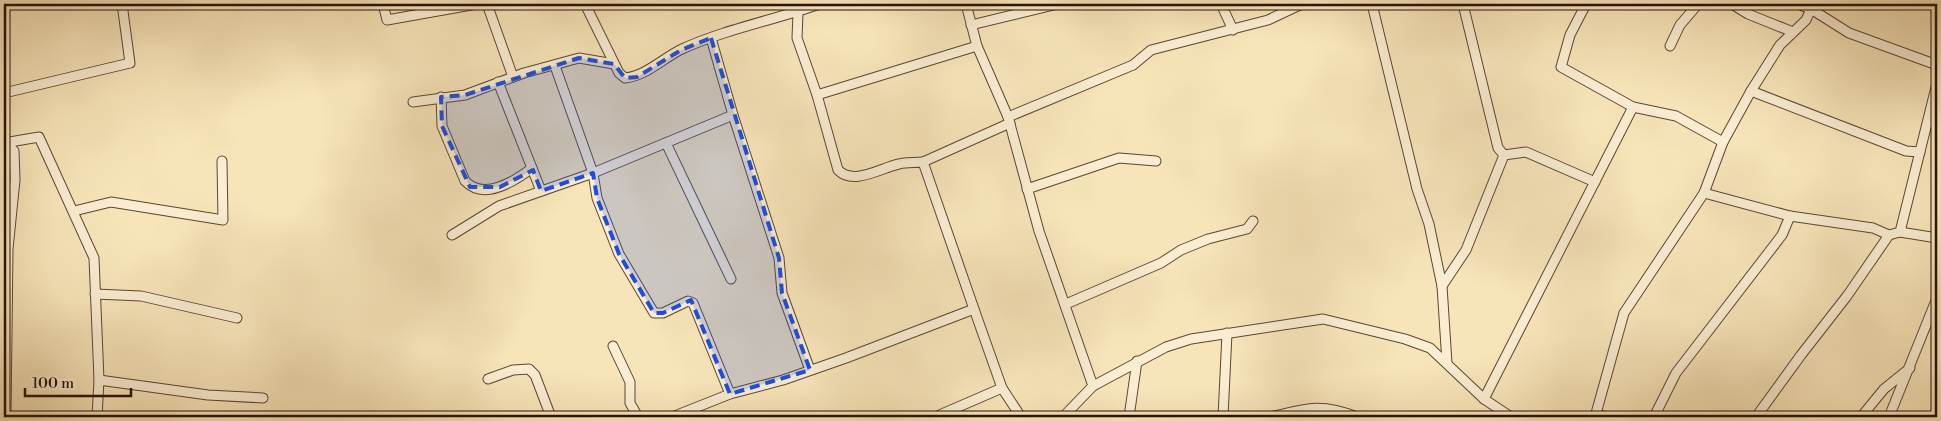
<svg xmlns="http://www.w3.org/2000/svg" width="1941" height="421" font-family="'Libre Bodoni',serif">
<rect width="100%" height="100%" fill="#f7e4b9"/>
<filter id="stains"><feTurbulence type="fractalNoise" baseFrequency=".004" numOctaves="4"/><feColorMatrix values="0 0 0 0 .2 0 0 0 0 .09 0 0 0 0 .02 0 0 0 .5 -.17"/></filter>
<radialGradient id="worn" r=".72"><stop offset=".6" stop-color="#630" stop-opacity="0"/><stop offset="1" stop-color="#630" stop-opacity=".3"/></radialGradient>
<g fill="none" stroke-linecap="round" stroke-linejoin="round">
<defs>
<g id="street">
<path d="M 383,4 L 387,20 L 477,4"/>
<path d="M 487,4 L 513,77"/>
<path d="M 585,4 L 619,73 L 625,78 C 646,76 663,58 682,49 C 726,29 774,20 820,4"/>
<path d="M 966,4 L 977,46 L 1008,117 L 1039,231 L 1093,386"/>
<path d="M 1221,4 L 1233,30"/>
<path d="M 1372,4 L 1417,189 L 1429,224 L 1442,286 L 1447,363"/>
<path d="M 1586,4 L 1570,35 L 1561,67 L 1633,107 L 1676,116 L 1723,142"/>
<path d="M 1732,4 L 1748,14 L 1793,32"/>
<path d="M 1798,4 L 1811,9 L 1849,33 L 1937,65"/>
<path d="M 798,12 L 797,38 L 817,95 L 838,170 C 854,186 880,168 899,164 C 906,162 915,163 923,162 L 974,309"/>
<path d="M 971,25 L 1058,4"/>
<path d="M 711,38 L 733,115 L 779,258 L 782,293 L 810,370"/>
<path d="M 1670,46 L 1680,25 L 1698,4"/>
<path d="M 555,66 L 593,173 L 597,198 L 619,254 L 654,313 L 663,313 L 688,301 L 693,303 L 730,394"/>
<path d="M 498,82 L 541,191"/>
<path d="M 1751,91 L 1906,151 L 1920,152"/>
<path d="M 4,93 L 130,63 L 122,4"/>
<path d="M 817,95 L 977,46"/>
<path d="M 441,97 L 442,126 L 465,181 C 484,201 515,181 532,168"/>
<path d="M 413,102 L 465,95 L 524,73 L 579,58 L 614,64"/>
<path d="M 1008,117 L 1133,65 L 1151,50 L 1268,20 L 1302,4"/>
<path d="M 4,143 L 39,137 L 94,258 L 99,380 L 97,417"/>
<path d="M 666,143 L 731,279"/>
<path d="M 1504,155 L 1526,152 L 1595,182"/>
<path d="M 923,162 L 1010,123"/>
<path d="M 1027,189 L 1119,158 L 1156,161"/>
<path d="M 1704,193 L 1790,216 L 1873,228 L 1889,235 L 1900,232 L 1937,238"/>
<path d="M 74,211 L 111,202 L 223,220 L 222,161"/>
<path d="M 1900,232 L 1937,83"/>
<path d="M 452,235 L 499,206 L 593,173 L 733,115"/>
<path d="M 1442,286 L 1466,250 L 1504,155 L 1498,148 L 1463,4"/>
<path d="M 95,294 L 141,296 L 237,318"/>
<path d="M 1066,304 L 1161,263 L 1181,250 L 1208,239 L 1247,229 L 1253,221"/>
<path d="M 613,346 L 630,382 L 630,403 L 638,417"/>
<path d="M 488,379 L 513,370 L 529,369 L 535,375 L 551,417"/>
<path d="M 99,380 L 208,395 L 263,398"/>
<path d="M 1484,399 L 1633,107"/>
<path d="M 1596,414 L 1607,417"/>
<path d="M 6,417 L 8,249 L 15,180 L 14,151 L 7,143"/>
<path d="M 672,417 L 730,394 L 783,380 L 846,358 L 974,309 L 1002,388 L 1021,417"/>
<path d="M 935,417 L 1002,388"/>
<path d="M 1063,417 L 1093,386 L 1166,347 L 1191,339 L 1323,319 L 1405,339 L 1430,348 L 1484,399 L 1511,417"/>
<path d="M 1129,417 L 1137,361"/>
<path d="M 1223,417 L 1227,333"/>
<path d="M 1271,417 C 1307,408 1321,403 1357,417"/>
<path d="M 1595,417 L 1624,313 L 1704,193 L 1723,142 L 1751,91 L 1780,45 L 1806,20 L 1811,9 L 1818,4"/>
<path d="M 1654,417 L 1676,373 L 1782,235 L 1790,216"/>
<path d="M 1756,417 L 1801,355 L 1847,296 L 1889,235"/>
<path d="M 1861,417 L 1884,389 L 1910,368"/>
<path d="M 1889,417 L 1937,298"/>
</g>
</defs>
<!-- street casing -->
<use href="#street" stroke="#5c4630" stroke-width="11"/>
<!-- street -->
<use href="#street" stroke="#faedd2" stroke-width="9"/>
</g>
<!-- marked area -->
<path fill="#1d4ed8" fill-opacity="0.2" stroke="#1d4ed8" stroke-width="4" stroke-dasharray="10 6" stroke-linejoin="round" d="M 711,38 L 779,258 L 782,293 L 810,370 L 730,394 L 691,300 L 663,313 L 654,313 L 619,254 L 597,198 L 593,173 L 541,191 L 533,170 L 500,187 L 470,187 L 442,126 L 441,97 L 465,95 L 579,58 L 614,64 L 625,78 L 637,77 L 681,50 Z"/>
<!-- margin -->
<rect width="1941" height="421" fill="none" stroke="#f7e4b9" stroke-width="20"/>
<rect x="5" y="5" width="1931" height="411" fill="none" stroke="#291102" stroke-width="2.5"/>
<rect x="10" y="10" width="1921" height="401" fill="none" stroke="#291102"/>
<!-- scale -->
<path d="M25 388v8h106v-8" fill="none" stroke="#291102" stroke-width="2.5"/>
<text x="32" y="388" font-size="15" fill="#291102" stroke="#faedd2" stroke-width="4" paint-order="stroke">100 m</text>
<rect width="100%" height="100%" filter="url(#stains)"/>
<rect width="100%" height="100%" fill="url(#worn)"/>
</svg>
